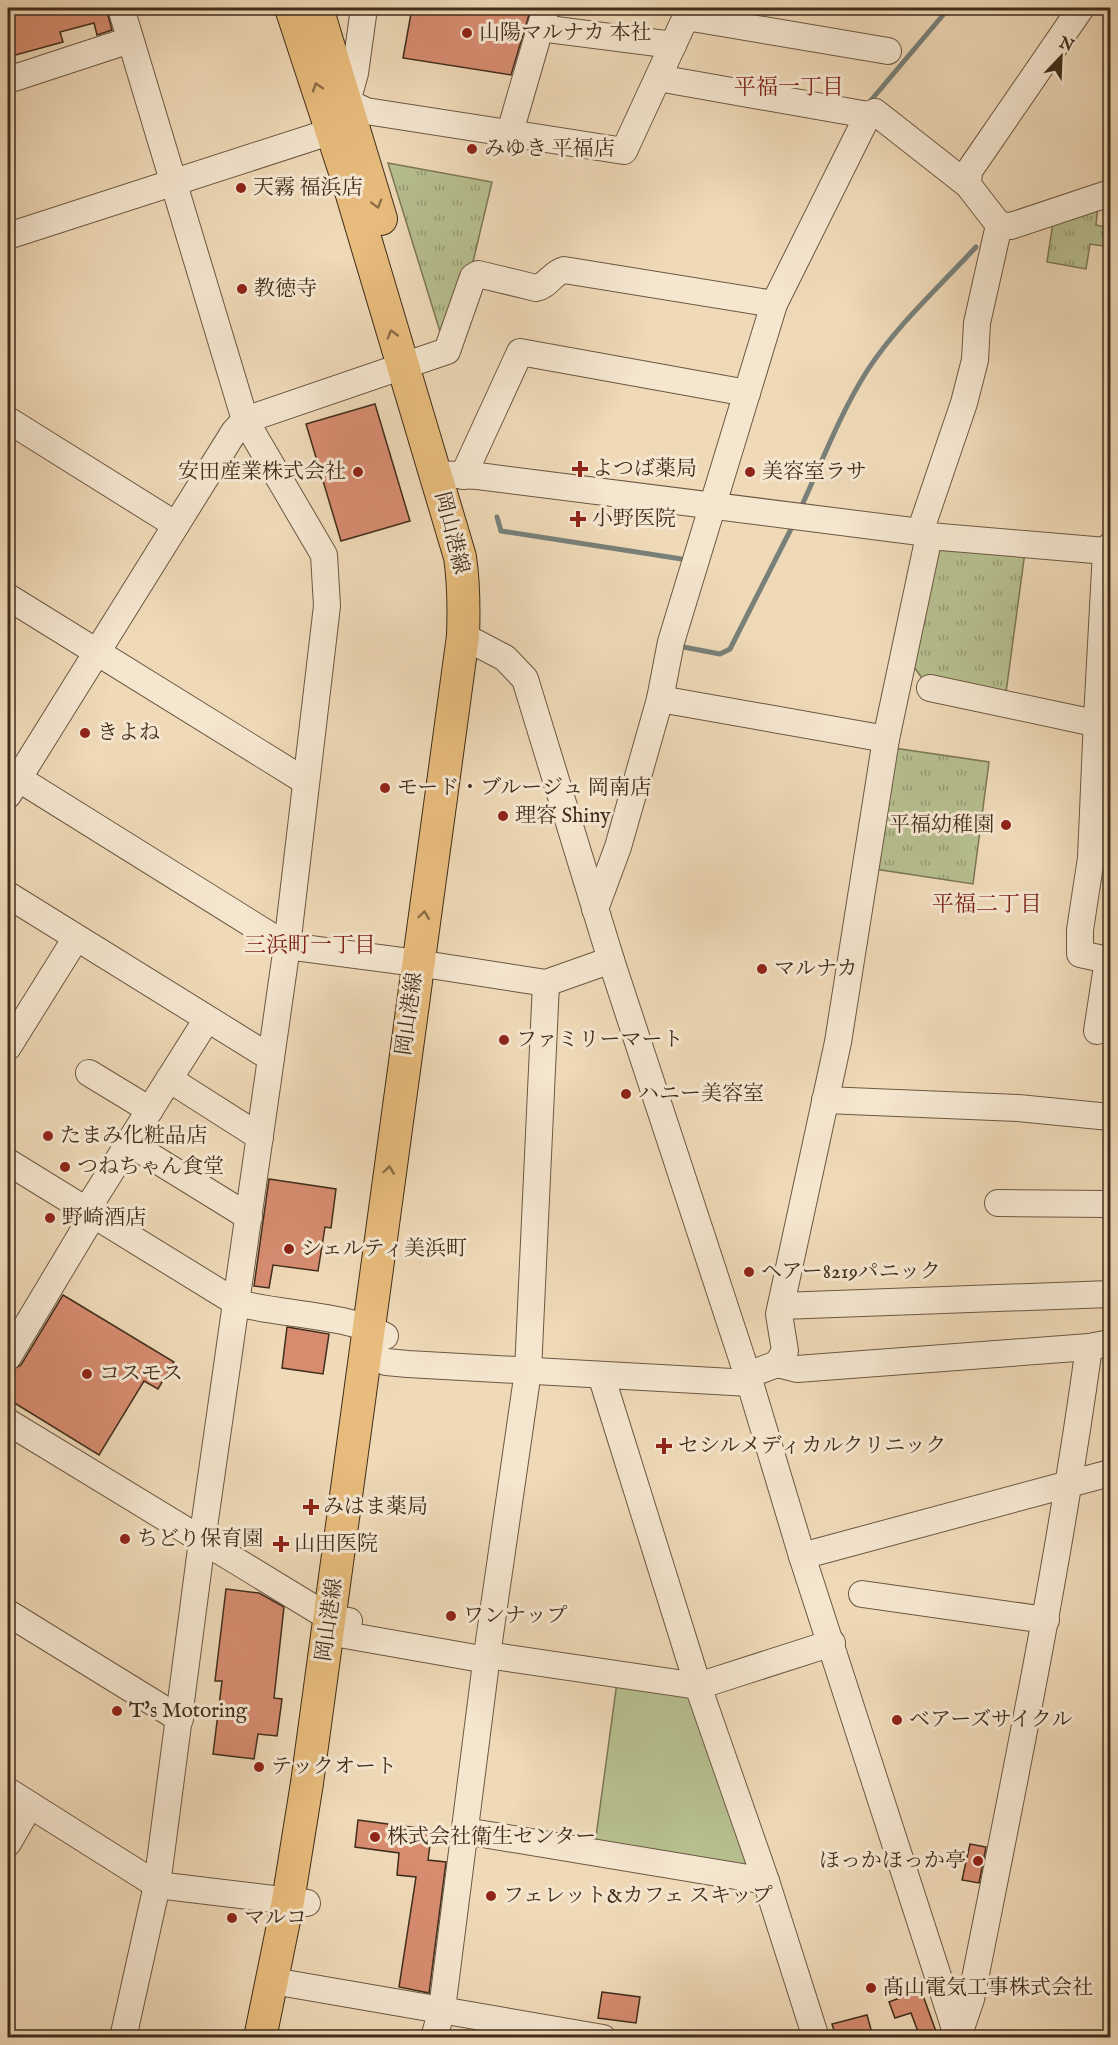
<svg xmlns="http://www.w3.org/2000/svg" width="1118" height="2045" font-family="'IM FELL English','Noto Serif JP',serif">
<defs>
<pattern id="grass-tufts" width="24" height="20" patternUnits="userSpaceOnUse" patternTransform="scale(1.5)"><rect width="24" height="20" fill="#b7bf8f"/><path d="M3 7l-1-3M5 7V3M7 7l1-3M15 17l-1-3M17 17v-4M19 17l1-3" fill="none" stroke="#969c74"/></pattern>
</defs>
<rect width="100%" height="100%" fill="#efd9b7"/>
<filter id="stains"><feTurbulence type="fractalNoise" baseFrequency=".00333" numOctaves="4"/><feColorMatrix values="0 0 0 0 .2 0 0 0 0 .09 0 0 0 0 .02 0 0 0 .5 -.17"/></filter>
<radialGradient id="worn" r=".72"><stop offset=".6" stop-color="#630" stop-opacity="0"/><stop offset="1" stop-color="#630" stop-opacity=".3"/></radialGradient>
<!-- grass -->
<g fill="url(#grass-tufts)" stroke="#7c7655" stroke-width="1.5">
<path d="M 388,163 L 492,182 L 472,266 L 442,338 Z"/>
<path d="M 1098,205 L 1096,225 L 1110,228 L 1110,247 L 1090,244 L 1086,269 L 1047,262 L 1054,216 Z"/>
<path d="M 937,549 L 1025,552 L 1005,700 L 924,681 L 912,664 Z"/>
<path d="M 894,748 L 989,762 L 973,884 L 875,869 Z"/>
</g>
<!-- park -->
<path fill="#b7bf8f" stroke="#7c7655" stroke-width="1.5" d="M 617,1682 L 692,1693 L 752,1873 L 595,1844 Z"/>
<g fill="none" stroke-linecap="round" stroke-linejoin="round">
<!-- stream -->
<g stroke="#788079" stroke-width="5">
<path d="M 867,105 L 949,8"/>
<path d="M 803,503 C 823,459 841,412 867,371 C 897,325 939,287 976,247"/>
<path d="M 497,517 L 501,531 L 688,560"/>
<path d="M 678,646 L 720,654 L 730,649 L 793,525"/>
</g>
</g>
<!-- building -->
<g fill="#d78c70" stroke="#402d1b" stroke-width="1.5">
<path d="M 8,8 L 106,8 L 112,30 L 97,35 L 94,23 L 60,32 L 63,42 L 8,57 Z"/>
<path d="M 412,8 L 531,8 L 511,75 L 403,58 Z"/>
<path d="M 375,404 L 410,521 L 341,541 L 306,424 Z"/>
<path d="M 269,1179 L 336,1189 L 331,1228 L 325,1227 L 318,1271 L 273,1265 L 269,1288 L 254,1286 Z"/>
<path d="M 63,1295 L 174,1362 L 158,1389 L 144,1381 L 99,1455 L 8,1399 L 8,1372 L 21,1365 Z"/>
<path d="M 287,1327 L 329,1334 L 323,1374 L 282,1368 Z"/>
<path d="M 226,1589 L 259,1593 L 284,1607 L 274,1698 L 282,1699 L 277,1736 L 258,1734 L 254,1759 L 213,1754 L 222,1681 L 215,1681 Z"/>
<path d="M 358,1820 L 432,1830 L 428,1860 L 446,1862 L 429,1993 L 399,1987 L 416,1877 L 397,1875 L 399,1853 L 355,1847 Z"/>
<path d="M 970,1844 L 986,1847 L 979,1883 L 962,1880 Z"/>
<path d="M 921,1990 L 938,2037 L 920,2037 L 911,2013 L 895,2018 L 889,2002 Z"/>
<path d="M 602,1992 L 640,1997 L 636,2023 L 598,2018 Z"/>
<path d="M 867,2015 L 873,2037 L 836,2037 L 832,2024 Z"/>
</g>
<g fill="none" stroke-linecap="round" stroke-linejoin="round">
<defs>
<g id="minor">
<path d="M 121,8 L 245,420 L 324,555 L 327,606 L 287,946 L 202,1541 L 157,1885 L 123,2038"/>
<path d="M 364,8 L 355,73 L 347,102 L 366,111 L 624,151 L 690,8"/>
<path d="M 686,17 L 888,51"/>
<path d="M 540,28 L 673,45"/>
<path d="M 658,78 L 868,115 L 875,112 L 968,185"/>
<path d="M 8,80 L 130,40"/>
<path d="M 510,132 L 546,8"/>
<path d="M 999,225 L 1011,226 L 1110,193"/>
<path d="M 8,236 L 348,126"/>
<path d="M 8,420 L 176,525"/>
<path d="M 436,474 L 478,476 L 920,532 L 929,536 L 1106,551"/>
<path d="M 463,476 L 520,352 L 747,393"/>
<path d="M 920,532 L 964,403 L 975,360 L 977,323 L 999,225 L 968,185 L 969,171 L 1081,8"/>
<path d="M 1110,546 L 1106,551 L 1097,719 L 1110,722"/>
<path d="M 8,597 L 305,781"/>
<path d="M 463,636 L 505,658 L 525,679 L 611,960 L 750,1383 L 802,1556 L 958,2038"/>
<path d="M 930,688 L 1085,721 L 1097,719 L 1091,858 L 1080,930 L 1080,954 L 1108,960 L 1097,1031"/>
<path d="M 660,699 L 886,739"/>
<path d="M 8,772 L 287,946 L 417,963 L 546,983 L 611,960"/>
<path d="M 8,795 L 234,432 L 245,420 L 447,351 L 473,277 L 478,274 L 536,288 C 548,286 552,273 564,270 L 774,304"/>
<path d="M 8,895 L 271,1058"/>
<path d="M 595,909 L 618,847 L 660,699 L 671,642 L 774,304 L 868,115"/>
<path d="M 8,1047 L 76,938"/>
<path d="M 89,1073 L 150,1110"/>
<path d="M 169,1079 L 260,1137"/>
<path d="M 825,1100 L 1018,1108 L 1110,1117"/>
<path d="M 129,1143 L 249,1217"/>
<path d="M 8,1162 L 237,1303 C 283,1315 346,1314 385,1336"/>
<path d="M 998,1203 L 1110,1204"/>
<path d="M 86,1211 L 207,1019"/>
<path d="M 781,1306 L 1110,1294"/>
<path d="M 367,1352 L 386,1362 L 408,1364 L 750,1383"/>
<path d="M 8,1357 L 93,1215"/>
<path d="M 777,1364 L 797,1369 L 1089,1347 L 1110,1343"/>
<path d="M 601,1375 L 698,1686 L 766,1881 L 816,2038"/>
<path d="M 748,1375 L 777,1364 L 785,1351 L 779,1314 L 838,1042 L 886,739 L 929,536"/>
<path d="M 8,1422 L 330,1618 L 349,1621"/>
<path d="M 802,1556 L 1110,1473"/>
<path d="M 862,1594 L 1046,1620"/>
<path d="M 8,1613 L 180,1719"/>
<path d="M 328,1632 L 487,1660"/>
<path d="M 487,1655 L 698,1686 L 832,1643"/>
<path d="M 8,1791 L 157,1885 L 307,1903"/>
<path d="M 465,1831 L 766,1881"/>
<path d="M 8,1843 L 30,1805"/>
<path d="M 273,1981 L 603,2038"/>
<path d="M 958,2037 L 971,1999 C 1014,1782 1059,1566 1089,1347"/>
<path d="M 434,2038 L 442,2009 L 487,1655 L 528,1371 L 546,983"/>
</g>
<g id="major">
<path d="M 317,8 L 381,219"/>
<path d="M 260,2038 L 288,1901 L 307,1783 L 463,636 C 464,609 464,584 460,557 L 347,178 L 291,8"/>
</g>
</defs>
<!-- minor casing -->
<use href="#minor" stroke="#6c5842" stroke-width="28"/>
<!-- major casing -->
<use href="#major" stroke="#402d1b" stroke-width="34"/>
<!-- minor -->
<use href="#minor" stroke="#f5e6d0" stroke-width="26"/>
<!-- major -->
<use href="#major" stroke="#e8bc7c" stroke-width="32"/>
</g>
<!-- one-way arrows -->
<defs><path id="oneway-chevron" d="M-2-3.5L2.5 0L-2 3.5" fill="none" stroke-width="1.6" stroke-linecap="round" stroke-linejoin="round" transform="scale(1.5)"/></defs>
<g stroke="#8c6d47">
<use href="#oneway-chevron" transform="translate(317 87) rotate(-108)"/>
<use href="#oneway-chevron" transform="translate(377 204) rotate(74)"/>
<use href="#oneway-chevron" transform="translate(392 334) rotate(-106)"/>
<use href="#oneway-chevron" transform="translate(424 915) rotate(-82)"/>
<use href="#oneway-chevron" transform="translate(389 1170) rotate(-82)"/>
</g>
<!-- markers -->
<g fill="#8f2418" stroke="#f5e6d0" stroke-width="2">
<circle cx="467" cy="33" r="6"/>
<circle cx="472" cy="149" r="6"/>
<circle cx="241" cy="188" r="6"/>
<circle cx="242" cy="289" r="6"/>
<path d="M577 460h6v6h6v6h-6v6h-6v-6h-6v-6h6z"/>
<circle cx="358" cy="472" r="6"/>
<circle cx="750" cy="472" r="6"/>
<path d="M575 510h6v6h6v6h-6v6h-6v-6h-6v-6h6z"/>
<circle cx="85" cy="733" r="6"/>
<circle cx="385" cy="788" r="6"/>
<circle cx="503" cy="816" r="6"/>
<circle cx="1006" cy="825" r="6"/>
<circle cx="762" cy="969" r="6"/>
<circle cx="504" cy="1040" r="6"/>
<circle cx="626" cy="1094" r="6"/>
<circle cx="48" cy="1136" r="6"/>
<circle cx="65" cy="1167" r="6"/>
<circle cx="50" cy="1218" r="6"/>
<circle cx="289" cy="1249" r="6"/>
<circle cx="749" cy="1272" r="6"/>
<circle cx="87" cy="1374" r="6"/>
<path d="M661 1437h6v6h6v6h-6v6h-6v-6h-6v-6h6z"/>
<path d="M308 1498h6v6h6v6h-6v6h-6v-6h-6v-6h6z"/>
<circle cx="125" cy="1539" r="6"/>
<path d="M278 1535h6v6h6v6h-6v6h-6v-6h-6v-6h6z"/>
<circle cx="451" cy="1616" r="6"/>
<circle cx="117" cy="1711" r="6"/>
<circle cx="897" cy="1720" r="6"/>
<circle cx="259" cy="1767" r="6"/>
<circle cx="375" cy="1837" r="6"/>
<circle cx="978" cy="1861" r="6"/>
<circle cx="491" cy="1896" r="6"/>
<circle cx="232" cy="1918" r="6"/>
<circle cx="871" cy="1988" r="6"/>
</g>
<g text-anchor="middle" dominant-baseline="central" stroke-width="6" stroke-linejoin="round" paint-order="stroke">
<!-- poi labels -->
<g font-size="21" fill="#402d1b" stroke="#f5e6d0" text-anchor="start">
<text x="479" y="33">山陽マルナカ 本社</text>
<text x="484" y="149">みゆき 平福店</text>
<text x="253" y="188">天霧 福浜店</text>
<text x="254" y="289">教徳寺</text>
<text x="592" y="469">よつば薬局</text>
<text x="346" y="472" text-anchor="end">安田産業株式会社</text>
<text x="762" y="472">美容室ラサ</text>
<text x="592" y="519">小野医院</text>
<text x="97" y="733">きよね</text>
<text x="397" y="788">モード・ブルージュ 岡南店</text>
<text x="515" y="816">理容 Shiny</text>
<text x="994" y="825" text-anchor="end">平福幼稚園</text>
<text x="774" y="969">マルナカ</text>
<text x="516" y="1040">ファミリーマート</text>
<text x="638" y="1094">ハニー美容室</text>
<text x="60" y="1136">たまみ化粧品店</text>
<text x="77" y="1167">つねちゃん食堂</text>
<text x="62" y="1218">野崎酒店</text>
<text x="301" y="1249">シェルティ美浜町</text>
<text x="761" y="1272">ヘアー8219パニック</text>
<text x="99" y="1374">コスモス</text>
<text x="678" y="1446">セシルメディカルクリニック</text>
<text x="323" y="1507">みはま薬局</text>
<text x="137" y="1539">ちどり保育園</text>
<text x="294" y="1544">山田医院</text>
<text x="463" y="1616">ワンナップ</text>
<text x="129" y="1711">T's Motoring</text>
<text x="909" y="1720">ベアーズサイクル</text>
<text x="271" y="1767">テックオート</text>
<text x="387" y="1837">株式会社衛生センター</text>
<text x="966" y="1861" text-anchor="end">ほっかほっか亭</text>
<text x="503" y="1896">フェレット&amp;カフェ スキップ</text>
<text x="244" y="1918">マルコ</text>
<text x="883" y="1988">髙山電気工事株式会社</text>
</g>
<!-- street labels -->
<g font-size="21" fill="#402d1b" stroke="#f5e6d0">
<text transform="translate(451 533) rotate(76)">岡山港線</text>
<text transform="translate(410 1014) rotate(-82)">岡山港線</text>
<text transform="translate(330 1620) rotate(-82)">岡山港線</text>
</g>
<!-- neighbourhood labels -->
<g font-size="22" fill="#7a1f14" stroke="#f5e6d0">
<text x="789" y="88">平福一丁目</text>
<text x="987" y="905">平福二丁目</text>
<text x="310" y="946">三浜町一丁目</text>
</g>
</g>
<!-- margin -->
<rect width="1118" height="2045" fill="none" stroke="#efd9b7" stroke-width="30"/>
<rect x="9" y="9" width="1100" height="2027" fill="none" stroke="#402d1b" stroke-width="3"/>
<rect x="15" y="15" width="1088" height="2015" fill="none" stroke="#402d1b" stroke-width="1.5"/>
<!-- north arrow -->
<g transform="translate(1061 57) rotate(23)" stroke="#f5e6d0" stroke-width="4.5" paint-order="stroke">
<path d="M0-4.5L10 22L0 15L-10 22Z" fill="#402d1b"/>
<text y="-9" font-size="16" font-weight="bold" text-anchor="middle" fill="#402d1b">N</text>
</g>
<rect width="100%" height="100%" filter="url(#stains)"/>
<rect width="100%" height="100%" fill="url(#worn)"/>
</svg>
